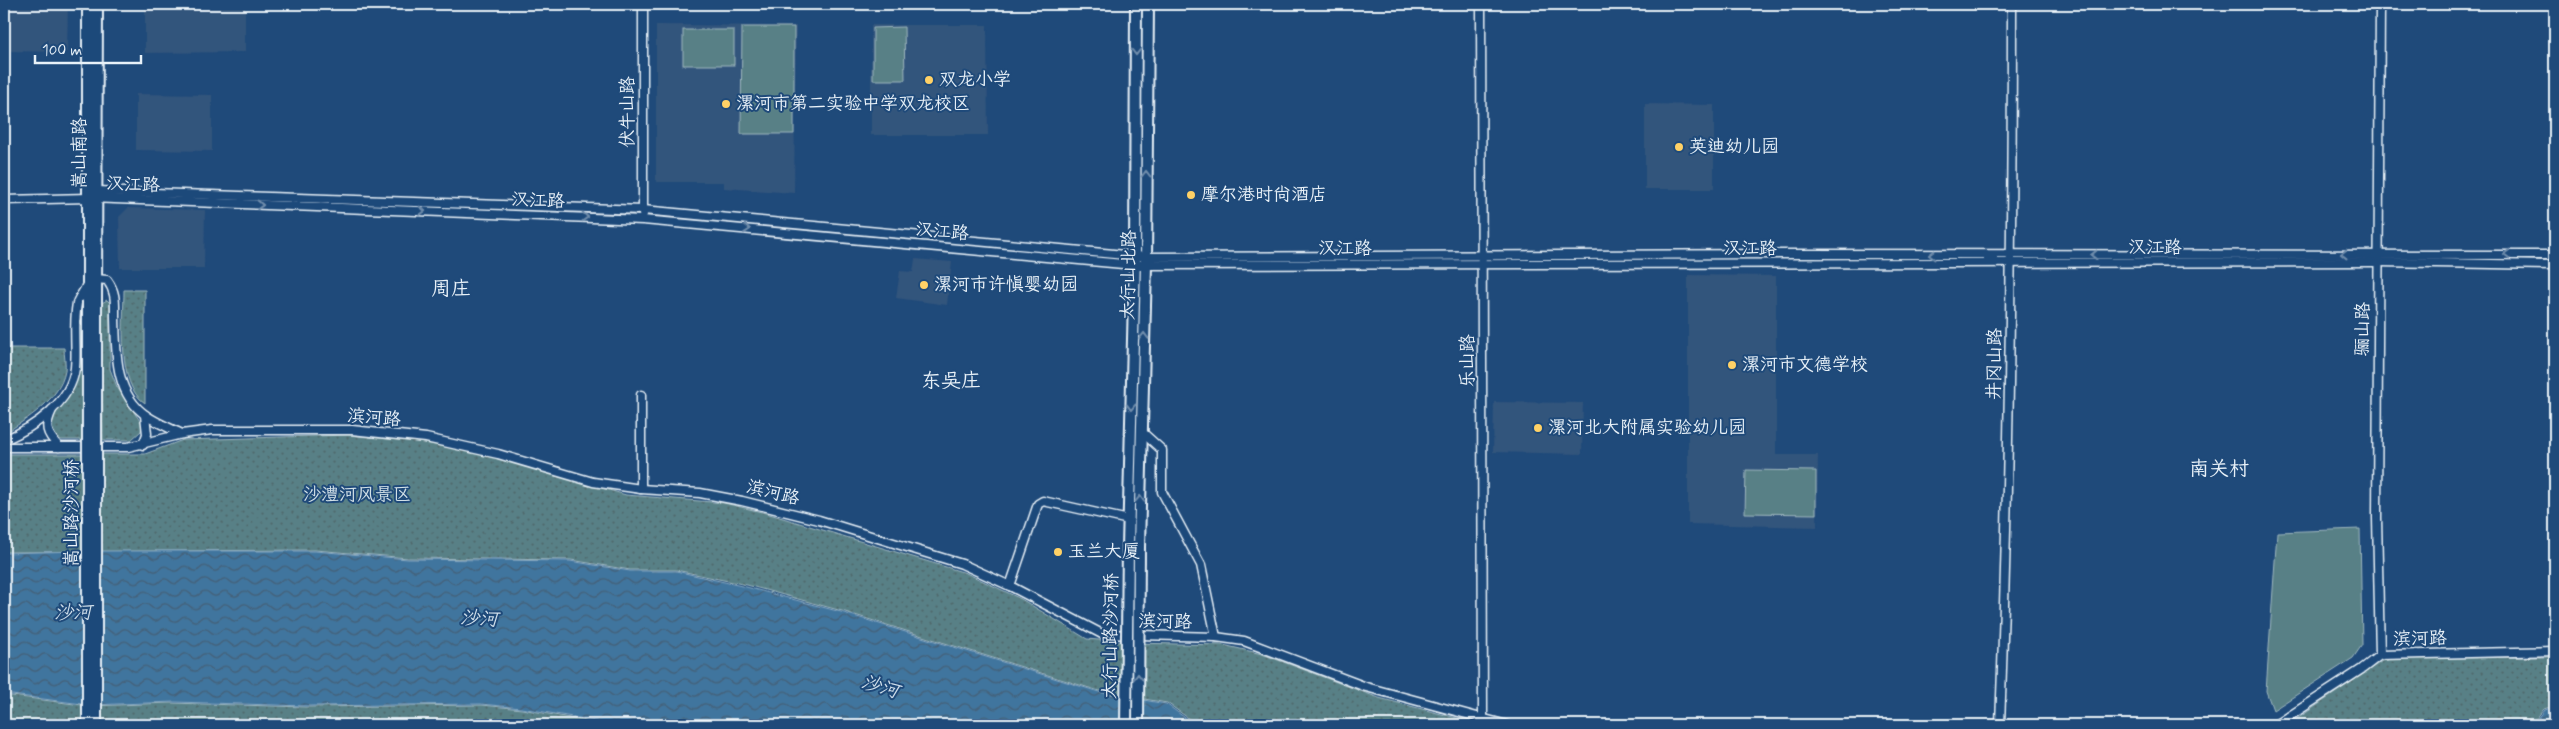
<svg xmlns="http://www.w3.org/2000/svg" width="2559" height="729" font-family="Mynerve,'LXGW WenKai TC',sans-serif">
<defs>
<pattern id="park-dots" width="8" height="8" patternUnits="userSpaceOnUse" patternTransform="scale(1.25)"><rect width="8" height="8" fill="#588086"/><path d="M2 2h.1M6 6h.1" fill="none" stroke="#50676b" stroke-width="1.8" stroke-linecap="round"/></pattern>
<pattern id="water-waves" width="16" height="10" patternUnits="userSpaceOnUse" patternTransform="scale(1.25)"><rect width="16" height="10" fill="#41759e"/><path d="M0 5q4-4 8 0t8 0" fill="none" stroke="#445e74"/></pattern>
</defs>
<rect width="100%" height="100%" fill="#1f4a7a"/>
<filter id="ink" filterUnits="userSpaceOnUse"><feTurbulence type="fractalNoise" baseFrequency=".02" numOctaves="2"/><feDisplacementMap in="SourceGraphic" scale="10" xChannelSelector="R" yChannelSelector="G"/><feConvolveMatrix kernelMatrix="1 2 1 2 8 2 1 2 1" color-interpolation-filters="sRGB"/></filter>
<g filter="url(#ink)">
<!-- built -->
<g fill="#32547c">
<path d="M 4,4 L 68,4 L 67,52 L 4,51 Z"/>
<path d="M 145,4 L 245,4 L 245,52 L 145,53 Z"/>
<path d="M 656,25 L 796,26 L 794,193 L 724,188 L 724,182 L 656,182 Z"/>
<path d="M 871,25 L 987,25 L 988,135 L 871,135 Z"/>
<path d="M 136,94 L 212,95 L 212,151 L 136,150 Z"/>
<path d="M 1645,104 L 1714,105 L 1714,189 L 1645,189 Z"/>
<path d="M 128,208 L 205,210 L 204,268 L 120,268 L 119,217 Z"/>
<path d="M 915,259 L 952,262 L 947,305 L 896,298 L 900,271 L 913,272 Z"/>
<path d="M 1688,275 L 1776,276 L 1776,455 L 1818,455 L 1817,527 L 1688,524 Z"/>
<path d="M 1494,402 L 1583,403 L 1582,454 L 1493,452 Z"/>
</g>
<!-- grass -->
<g fill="#588086" stroke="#a0b8bf">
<path d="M 742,27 L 794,27 L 794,134 L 741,134 Z"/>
<path d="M 904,27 L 905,80 L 873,80 L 873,28 Z"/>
<rect x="683" y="30" width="51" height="35"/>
<path d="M 1746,470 L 1816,471 L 1816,514 L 1745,513 Z"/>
<path d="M 2360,529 L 2362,645 L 2353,658 L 2273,710 L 2266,691 L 2277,532 Z"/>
</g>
<!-- park -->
<g fill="url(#park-dots)" stroke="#a0b8bf">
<path d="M 124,290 L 145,290 L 145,403 C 116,384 124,321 124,290 Z"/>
<path d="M 107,300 L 110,303 L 110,369 L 117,387 L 142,424 L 141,431 L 131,440 L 103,440 L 102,303 Z"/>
<path d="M 82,302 L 82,440 L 61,440 L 51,433 C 48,412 72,399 77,379 C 83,359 76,315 82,302 Z"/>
<path d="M 4,348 L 64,348 C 64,355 66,364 65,371 C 60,400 26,419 4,434 Z"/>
<path d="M 349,435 L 418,442 L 481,453 L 626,495 L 724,503 L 766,513 L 966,573 L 1021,599 L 1087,639 L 1133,643 L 1223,645 L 1262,654 L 1379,698 L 1484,725 L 1198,725 L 1167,703 L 1099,691 L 842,611 L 747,585 L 676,570 L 630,570 L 571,560 L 408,558 L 315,550 L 4,552 L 4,454 L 145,454 L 183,440 Z"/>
<path d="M 2555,657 L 2555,705 L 2544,709 L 2531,725 L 2288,725 L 2382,661 L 2398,658 Z"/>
<path d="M 4,695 L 90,706 L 170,703 L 306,707 L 482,705 L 522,709 L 607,725 L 4,725 Z"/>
</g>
<!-- water -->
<g fill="url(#water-waves)" stroke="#84a7c2">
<path d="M 80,551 L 315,551 L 408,559 L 570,561 L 630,571 L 676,571 L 746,587 L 841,612 L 1099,692 L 1166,704 L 1195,725 L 618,725 L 521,708 L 481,704 L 307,706 L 175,702 L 90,705 L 4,694 L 4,553 Z"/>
<path d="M 2555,706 L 2555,725 L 2533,725 L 2545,710 Z"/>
</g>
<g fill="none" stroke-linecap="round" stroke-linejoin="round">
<defs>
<g id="minor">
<path d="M 1481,4 L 1483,719"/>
<path d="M 92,195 L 96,191 L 643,210 L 1146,257 L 1788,254 L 2555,255"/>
<path d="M 4,200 L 89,198 L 643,220 L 1134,265 L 2379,262 L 2555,265"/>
<path d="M 643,214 L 643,4"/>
<path d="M 96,279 L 107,280 C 116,292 115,301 115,316 C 116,351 114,394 147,416 C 157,423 170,428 182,434"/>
<path d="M 641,395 L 641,489"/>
<path d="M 52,410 C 44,427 46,433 59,447"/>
<path d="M 1142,432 L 1162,450 L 1162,492 L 1201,565 L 1216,637"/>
<path d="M 4,440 C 33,428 71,403 75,368 C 77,347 73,324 77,303 C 79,297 84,292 86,286"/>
<path d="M 143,445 L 147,434 L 145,415"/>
<path d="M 4,447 L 128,447 L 182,434 L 212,430 L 352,430 L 426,438 L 498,454 L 593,482 L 641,489 L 700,493 L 742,501 L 819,520 L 962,564 L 1010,586 L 1102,634 L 1216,637 L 1244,641 L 1366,687 L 1507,725"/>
<path d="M 1010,586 L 1038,504 L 1043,501 L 1129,520"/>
<path d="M 2380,655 L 2377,518 L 2380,4"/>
<path d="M 2000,725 C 2009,485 2012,244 2012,4"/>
<path d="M 2276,725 L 2362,669 L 2380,655 L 2555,651"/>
</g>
<g id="major">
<path d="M 88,301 L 88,4"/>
<path d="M 96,302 L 97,4"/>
<path d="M 1128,547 L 1135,256 L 1136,4"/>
<path d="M 1139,547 L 1146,265 L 1148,4"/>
</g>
</defs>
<!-- minor casing -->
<use href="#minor" stroke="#e8f1f8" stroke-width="11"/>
<!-- major casing -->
<use href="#major" stroke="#e8f1f8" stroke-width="14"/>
<!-- minor -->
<use href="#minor" stroke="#1f4a7a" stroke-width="8"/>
<!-- major -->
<use href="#major" stroke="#1f4a7a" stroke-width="10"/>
<defs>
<g id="major-bridge">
<path d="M 88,301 L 88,725"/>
<path d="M 96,725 L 96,302"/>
<path d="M 1126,725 L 1128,547"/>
<path d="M 1138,725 L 1139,547"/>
</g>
</defs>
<!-- major-bridge casing -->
<use href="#major-bridge" stroke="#e8f1f8" stroke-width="14" stroke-linecap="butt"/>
<!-- major-bridge -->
<use href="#major-bridge" stroke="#1f4a7a" stroke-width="10"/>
</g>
<!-- one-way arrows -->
<defs><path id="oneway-chevron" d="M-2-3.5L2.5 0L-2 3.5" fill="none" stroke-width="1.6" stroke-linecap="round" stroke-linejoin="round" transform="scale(1.25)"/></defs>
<g stroke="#6f8dac">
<use href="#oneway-chevron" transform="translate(1136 52) rotate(90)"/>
<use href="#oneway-chevron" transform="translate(1146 174) rotate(-90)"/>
<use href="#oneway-chevron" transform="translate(260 205) rotate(2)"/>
<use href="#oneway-chevron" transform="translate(422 211) rotate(2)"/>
<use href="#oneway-chevron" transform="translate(585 217) rotate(2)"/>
<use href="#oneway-chevron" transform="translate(747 229) rotate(5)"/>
<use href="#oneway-chevron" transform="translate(2344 254) rotate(180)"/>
<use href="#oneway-chevron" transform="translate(2507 254) rotate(-180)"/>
<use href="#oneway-chevron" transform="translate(1932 255) rotate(-180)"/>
<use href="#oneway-chevron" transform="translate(2094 255) rotate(180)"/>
<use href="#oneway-chevron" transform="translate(1144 336) rotate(-89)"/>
<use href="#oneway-chevron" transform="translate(1131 407) rotate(91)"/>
<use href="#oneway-chevron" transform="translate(1140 499) rotate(-88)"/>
<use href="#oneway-chevron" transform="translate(1138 677) rotate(-90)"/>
</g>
</g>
<!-- markers -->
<g fill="#ffd166" stroke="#1f4a7a" stroke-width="2">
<circle cx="929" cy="80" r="5"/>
<circle cx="726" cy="104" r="5"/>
<circle cx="1679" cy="147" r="5"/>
<circle cx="1191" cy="195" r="5"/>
<circle cx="924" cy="285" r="5"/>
<circle cx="1732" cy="365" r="5"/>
<circle cx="1538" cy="428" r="5"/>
<circle cx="1058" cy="552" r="5"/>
</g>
<g text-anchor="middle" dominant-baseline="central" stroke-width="4" stroke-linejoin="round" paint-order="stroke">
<!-- poi labels -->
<g font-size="18" fill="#e8f1f8" stroke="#1f4a7a" text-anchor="start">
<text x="939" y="80">双龙小学</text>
<text x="736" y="104">漯河市第二实验中学双龙校区</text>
<text x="1689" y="147">英迪幼儿园</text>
<text x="1201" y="195">摩尔港时尚酒店</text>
<text x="934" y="285">漯河市许慎婴幼园</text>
<text x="1742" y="365">漯河市文德学校</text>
<text x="1548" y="428">漯河北大附属实验幼儿园</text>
<text x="1068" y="552">玉兰大厦</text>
</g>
<!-- street labels -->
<g font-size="18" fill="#e8f1f8" stroke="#1f4a7a">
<text transform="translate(628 112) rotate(-90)">伏牛山路</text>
<text transform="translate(80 153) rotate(-90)">嵩山南路</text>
<text transform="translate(133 185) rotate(2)">汉江路</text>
<text transform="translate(538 201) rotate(2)">汉江路</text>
<text transform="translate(942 232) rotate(5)">汉江路</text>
<text x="2155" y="248">汉江路</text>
<text x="1345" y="249">汉江路</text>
<text x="1750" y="249">汉江路</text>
<text transform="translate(1129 275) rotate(-89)">太行山北路</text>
<text transform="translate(2363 329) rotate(-89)">骊山路</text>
<text transform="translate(1468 361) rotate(-90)">乐山路</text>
<text transform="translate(1995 364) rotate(-89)">井冈山路</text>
<text transform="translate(374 418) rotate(5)">滨河路</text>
<text transform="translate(773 493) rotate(14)">滨河路</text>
<text transform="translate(72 513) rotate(-90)">嵩山路沙河桥</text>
<text transform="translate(1165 622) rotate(1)">滨河路</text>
<text transform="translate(1111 636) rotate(-89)">太行山路沙河桥</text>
<text transform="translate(2420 639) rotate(-1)">滨河路</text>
</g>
<!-- park labels -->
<g font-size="18" fill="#d2e0e7" stroke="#1f4a7a">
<text x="357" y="495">沙澧河风景区</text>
</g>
<!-- water labels -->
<g font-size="19" font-style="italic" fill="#cfdeea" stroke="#1f4a7a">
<text transform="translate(73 613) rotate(-1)">沙河</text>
<text transform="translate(479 619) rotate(3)">沙河</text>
<text transform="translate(880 687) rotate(17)">沙河</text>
</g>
<!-- quarter labels -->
<g font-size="20" fill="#e8f1f8" stroke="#1f4a7a">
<text x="451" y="289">周庄</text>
<text x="951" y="381">东吴庄</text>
<text x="2219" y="469">南关村</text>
</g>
</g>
<!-- margin -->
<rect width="2559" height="729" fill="none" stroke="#1f4a7a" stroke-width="20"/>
<rect x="10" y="10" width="2539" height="709" fill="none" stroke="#e8f1f8" stroke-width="2" filter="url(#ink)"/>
<!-- scale -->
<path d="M35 55v8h106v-8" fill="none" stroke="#e8f1f8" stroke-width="2.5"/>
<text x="42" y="55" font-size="15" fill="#e8f1f8" stroke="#1f4a7a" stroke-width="4" paint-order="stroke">100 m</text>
</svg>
